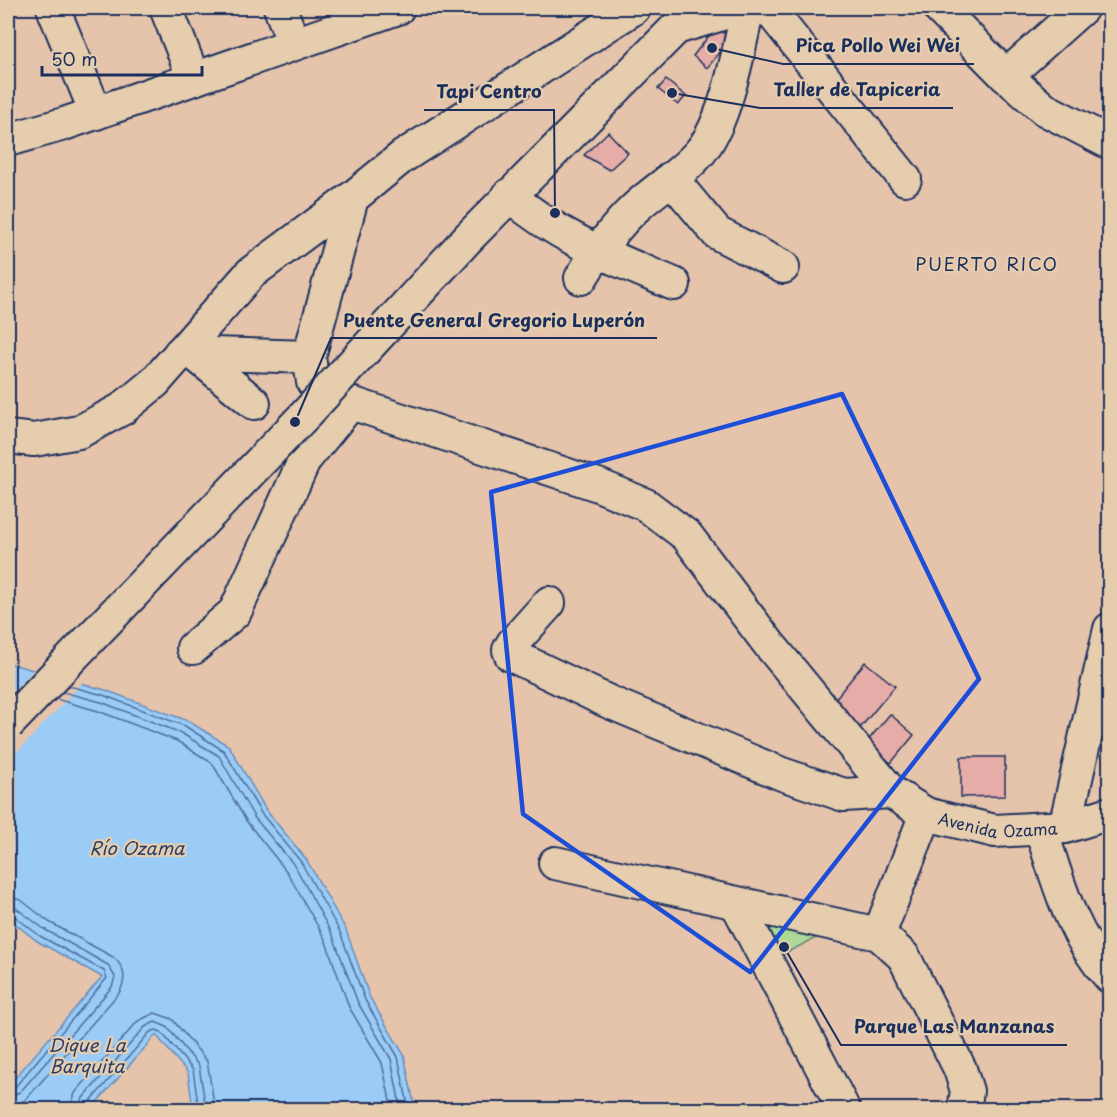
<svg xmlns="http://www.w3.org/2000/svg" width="1117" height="1117" font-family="'Playpen Sans',sans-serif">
<rect width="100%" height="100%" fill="#e6c4ac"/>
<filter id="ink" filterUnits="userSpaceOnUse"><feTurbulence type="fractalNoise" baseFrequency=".0167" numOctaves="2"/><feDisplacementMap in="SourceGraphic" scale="12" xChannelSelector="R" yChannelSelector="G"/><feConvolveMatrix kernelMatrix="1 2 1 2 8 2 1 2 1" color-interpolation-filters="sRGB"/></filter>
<g filter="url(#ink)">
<!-- green -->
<path fill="#add997" stroke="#64847a" stroke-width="1.5" d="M 780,924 L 818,937 L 775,958 L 766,937 L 774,925 Z"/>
<!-- water -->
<path fill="#9accf7" stroke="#678dba" stroke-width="1.5" d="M 8,663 L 105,690 L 188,721 L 229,746 L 266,810 L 306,859 L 346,930 L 370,998 L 404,1055 L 415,1109 L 193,1109 L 188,1073 L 156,1035 L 91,1109 L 8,1109 L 8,1086 L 102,977 L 37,941 L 8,918 Z"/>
<!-- pier -->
<path fill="#e6c4ac" d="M 36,667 L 84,681 L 8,762 L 8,697 Z"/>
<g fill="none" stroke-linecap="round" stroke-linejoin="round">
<!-- shore -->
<g stroke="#4e6e9b" stroke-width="1.5">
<path d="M 69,686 L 103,695 L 185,726 L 224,751 L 261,813 L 301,862 L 340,932 L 365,1000 L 398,1057 L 409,1110"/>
<path d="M 63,692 L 101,702 L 181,733 L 219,756 L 254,817 L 295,866 L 333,936 L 358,1003 L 391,1059 L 401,1110"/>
<path d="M 56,699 L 98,711 L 177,741 L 212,763 L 247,822 L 287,872 L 325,939 L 349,1007 L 382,1063 L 392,1110"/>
<path d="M 8,897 L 21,900 L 49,922 L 113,957 C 125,967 127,979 119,993 L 27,1098 L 19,1104 L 8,1106"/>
<path d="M 8,906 L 16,908 L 44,929 L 108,965 L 115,977 L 112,987 L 20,1092 L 8,1097"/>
<path d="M 8,914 L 13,915 L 40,936 L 104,971 L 107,978 L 15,1087 L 8,1089"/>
<path d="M 70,1110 L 75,1093 L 138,1021 L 155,1013 L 172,1019 L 207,1061 L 215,1110"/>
<path d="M 79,1110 L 83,1098 L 145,1027 L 155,1022 L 167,1027 L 199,1066 L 206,1110"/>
<path d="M 87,1110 L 89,1103 L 150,1032 L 156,1030 L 161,1032 L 193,1070 L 199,1110"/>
</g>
</g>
<!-- building -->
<g fill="#e6aca7" stroke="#1b2f5e" stroke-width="1.5">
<path d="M 722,32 L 731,39 L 707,68 L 693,56 L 711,33 Z"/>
<path d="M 666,80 L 686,96 L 678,105 L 658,89 Z"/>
<path d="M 608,132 L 628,153 L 609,170 L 584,155 Z"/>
<path d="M 865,662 L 895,686 L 856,733 L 827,709 Z"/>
<path d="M 890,714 L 914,735 L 891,763 L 866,743 Z"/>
<path d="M 961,757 L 1005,757 L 1005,796 L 961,797 Z"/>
</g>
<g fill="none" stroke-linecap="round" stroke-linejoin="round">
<defs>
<g id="minor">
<path d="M 53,8 L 96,113"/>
<path d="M 166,8 L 194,79"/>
<path d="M 280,8 L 294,44"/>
<path d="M 768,8 L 905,179"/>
<path d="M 939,8 L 1006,76 L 1044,109 L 1110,143"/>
<path d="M 676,28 L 742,8"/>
<path d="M 1006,76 L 1082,8"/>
<path d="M 8,140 L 64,124 L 398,8"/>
<path d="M 671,178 L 717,233 L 783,267"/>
<path d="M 509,195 C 558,238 615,259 674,284"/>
<path id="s1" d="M 352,198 L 309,357 L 313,382 L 330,396 L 598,485 L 646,505 L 687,536 L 769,644 L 891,792 L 926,814 L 995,831 L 1065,827 L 1110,813"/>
<path d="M 469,237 L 676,28 L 692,8"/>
<path d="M 581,278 C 596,253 613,229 634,209 C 655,189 682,174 701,151 C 727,119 739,48 748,8"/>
<path d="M 180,353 L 309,357"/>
<path d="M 197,356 L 254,403"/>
<path d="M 8,437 L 34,440 L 79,432 L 122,409 L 155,382 L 251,273 L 352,198 L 402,157 L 634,8"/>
<path d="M 549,603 L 513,643 L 509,650 L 511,655 L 609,702 L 782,774 L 844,795 L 891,792"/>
<path d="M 193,648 L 235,612 L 305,459 L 350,404"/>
<path d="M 1065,827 L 1110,629"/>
<path d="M 1041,829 C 1058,882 1071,934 1110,977"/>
<path d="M 555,863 L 879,934 L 904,957 L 960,1069 L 967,1091 L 964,1110"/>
<path d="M 737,904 L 844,1110"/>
<path d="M 879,934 L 926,814"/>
</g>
</defs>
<!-- minor casing -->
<use href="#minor" stroke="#1b2f5e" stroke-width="36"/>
<!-- minor -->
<use href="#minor" stroke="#e5cdad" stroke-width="32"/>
<defs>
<path id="minor-bridge" d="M 8,724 L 307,413 L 469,237"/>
</defs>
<!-- minor-bridge casing -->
<use href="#minor-bridge" stroke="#1b2f5e" stroke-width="36" stroke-linecap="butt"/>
<!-- minor-bridge -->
<use href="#minor-bridge" stroke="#e5cdad" stroke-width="32"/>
</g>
</g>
<!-- marked area -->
<path fill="none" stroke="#1d4ed8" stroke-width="4.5" stroke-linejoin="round" d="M 842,394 L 979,679 L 750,972 L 523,814 L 491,492 Z"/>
<g text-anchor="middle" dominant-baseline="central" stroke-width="4.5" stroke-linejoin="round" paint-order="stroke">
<!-- street labels -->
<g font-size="16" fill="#1b2f5e" stroke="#e5cdad">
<text stroke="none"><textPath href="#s1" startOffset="1040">Avenida Ozama</textPath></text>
</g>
<!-- neighbourhood labels -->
<g font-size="18" letter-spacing="1.5" fill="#1b2f5e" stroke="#e5cdad">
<text x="987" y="263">PUERTO RICO</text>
</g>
<!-- water labels -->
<g font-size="18" font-style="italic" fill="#283f6d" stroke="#e5cdad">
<text x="137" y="847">Río Ozama</text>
<text x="87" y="1044">Dique La<tspan x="87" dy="21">Barquita</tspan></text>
</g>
</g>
<!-- callouts -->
<path fill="none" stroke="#1b2f5e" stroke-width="2" d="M712 48L783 64H974M672 93L760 108H953M555 213L554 110H424M295 422L331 338H657M784 947L841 1045H1067"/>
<g fill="#1b2f5e" stroke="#e5cdad" stroke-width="2">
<circle cx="712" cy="48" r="6"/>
<circle cx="672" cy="93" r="6"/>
<circle cx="555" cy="213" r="6"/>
<circle cx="295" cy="422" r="6"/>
<circle cx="784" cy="947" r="6"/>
</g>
<g font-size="18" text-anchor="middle" font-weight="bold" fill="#1b2f5e" stroke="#e5cdad" stroke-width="4.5" stroke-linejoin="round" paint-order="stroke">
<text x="878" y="52">Pica Pollo Wei Wei</text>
<text x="857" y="96">Taller de Tapiceria</text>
<text x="489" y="98">Tapi Centro</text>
<text x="494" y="327">Puente General Gregorio Luperón</text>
<text x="954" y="1033">Parque Las Manzanas</text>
</g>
<!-- margin -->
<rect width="1117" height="1117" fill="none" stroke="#e5cdad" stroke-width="30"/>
<rect x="15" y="15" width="1087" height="1087" fill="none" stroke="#1b2f5e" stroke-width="2" filter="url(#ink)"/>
<!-- scale -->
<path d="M42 66v9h160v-9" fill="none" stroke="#1b2f5e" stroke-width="3"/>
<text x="51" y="66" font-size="18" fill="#1b2f5e" stroke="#e5cdad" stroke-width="4.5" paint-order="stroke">50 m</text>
</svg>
